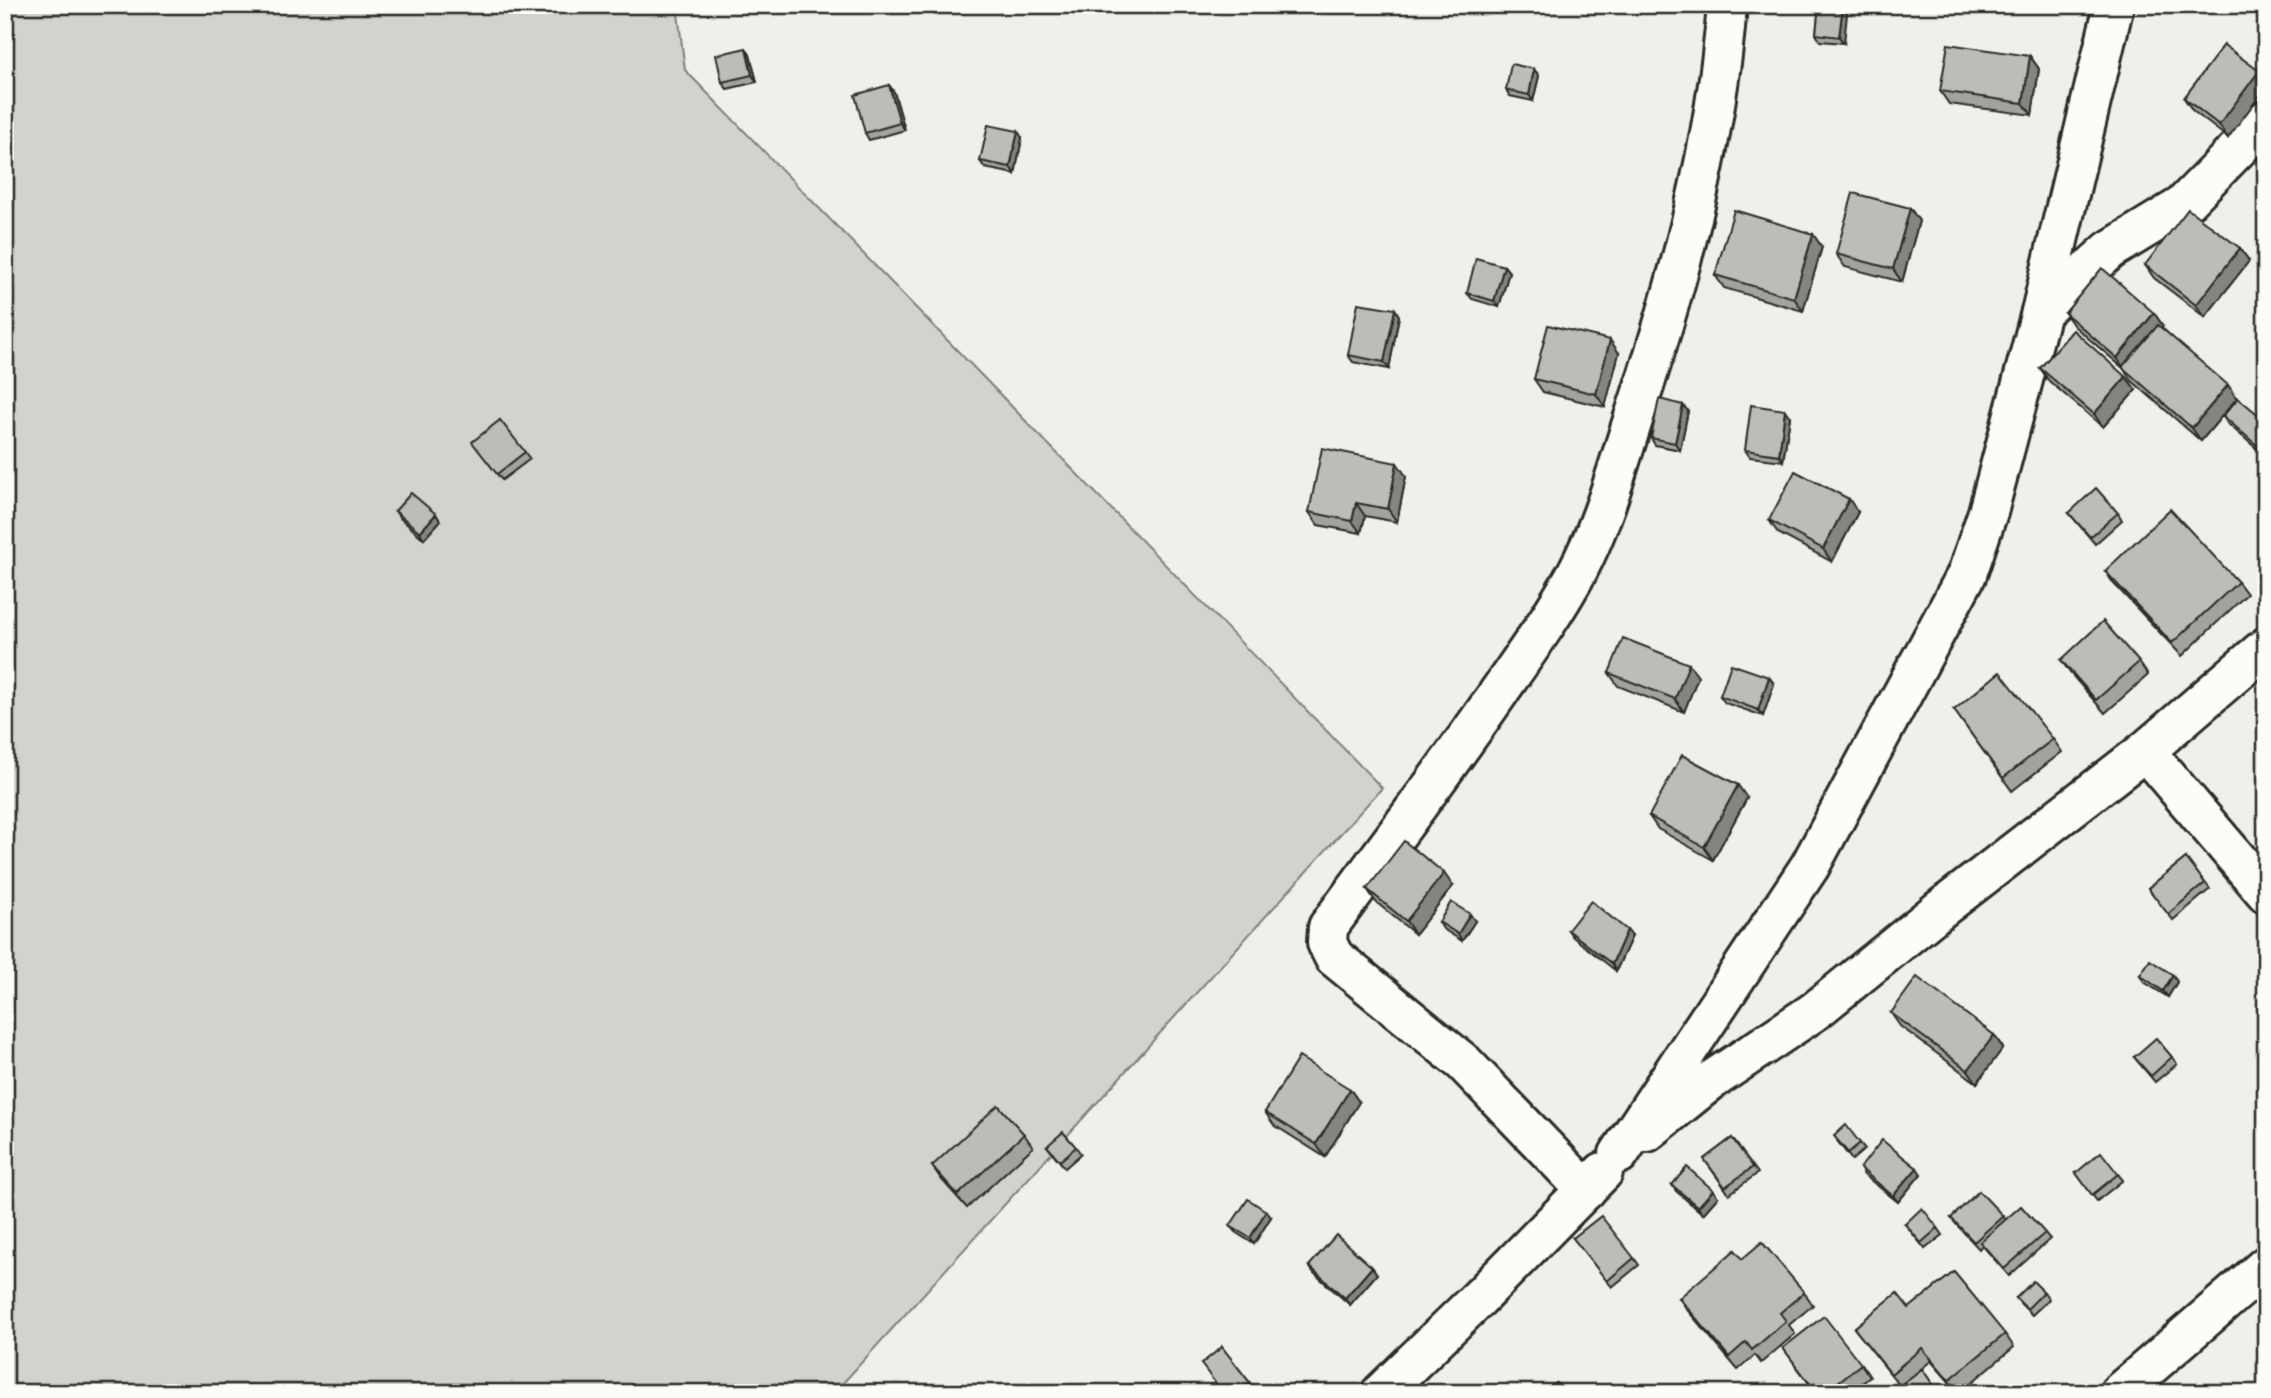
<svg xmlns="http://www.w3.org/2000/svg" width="2271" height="1398" font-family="Mali,sans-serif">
<rect width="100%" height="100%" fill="#f0efeb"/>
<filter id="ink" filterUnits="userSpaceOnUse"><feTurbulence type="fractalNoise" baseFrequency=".0143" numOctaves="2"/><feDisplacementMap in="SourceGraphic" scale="14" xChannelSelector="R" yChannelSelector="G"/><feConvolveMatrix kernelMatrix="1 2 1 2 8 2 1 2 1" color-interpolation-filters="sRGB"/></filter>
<g filter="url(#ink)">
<!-- green -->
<path fill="#d3d2cf" stroke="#7f7e7d" stroke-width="2" d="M 5,5 L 677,5 L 685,70 L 1382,788 L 834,1393 L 5,1393 Z"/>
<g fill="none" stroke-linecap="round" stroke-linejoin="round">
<defs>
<g id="minor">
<path d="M 2041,312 L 2110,250 L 2182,206 L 2266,120"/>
<path d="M 2145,751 L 2266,893"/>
<path d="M 1647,1132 L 1709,1082 L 1815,1011 L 1938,911 L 2145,751 L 2266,647"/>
<path d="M 1619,1154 L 1810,866 L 1967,574 L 1988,512 L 2041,312 L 2114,5"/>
<path d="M 1586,1190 L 1464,1063 L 1334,957 L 1327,943 L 1328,927 C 1385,849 1444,772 1499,692 C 1526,653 1555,613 1577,572 C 1602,525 1616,473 1632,423 C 1677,288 1716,148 1727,5"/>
<path d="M 1381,1393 L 1479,1298 L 1603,1172"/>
<path d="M 2119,1393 L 2266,1266"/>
</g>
</defs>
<!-- minor casing -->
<use href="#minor" stroke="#2b2b2b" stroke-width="44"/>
<!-- minor -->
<use href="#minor" stroke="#fdfcf7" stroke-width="38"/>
</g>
<!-- wall -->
<g fill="#a3a29e" stroke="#2b2b2b" stroke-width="2">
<path d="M 1819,5 L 1844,43 L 1820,41 L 1816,34 Z"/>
<path d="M 2224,45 L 2228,138 L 2193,111 L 2184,98 Z"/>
<path d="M 750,55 L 757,82 L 727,89 L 722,82 Z"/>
<path d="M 2030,56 L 2039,69 L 2032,115 L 1949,104 L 1940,91 Z"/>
<path d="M 1534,69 L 1539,76 L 1533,101 L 1510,96 L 1506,90 Z"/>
<path d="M 889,85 L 894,92 L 905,130 L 869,140 L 865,133 Z"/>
<path d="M 1022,138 L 1015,174 L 985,168 L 980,161 Z"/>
<path d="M 1910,208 L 1919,221 L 1902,282 L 1845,267 L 1836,254 Z"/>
<path d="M 1822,247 L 1803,311 L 1724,288 L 1715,275 Z"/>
<path d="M 2240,248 L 2249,261 L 2205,317 L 2154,278 L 2145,265 Z"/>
<path d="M 1504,266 L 1509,272 L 1499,307 L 1472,299 L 1467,293 Z"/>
<path d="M 1395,309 L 1399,316 L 1389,369 L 1353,362 L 1348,355 Z"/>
<path d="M 2065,313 L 2154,313 L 2163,326 L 2162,328 L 2237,398 L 2201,441 L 2131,380 L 2123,368 L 2074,326 Z"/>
<path d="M 1619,353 L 1605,407 L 1543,392 L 1534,379 Z"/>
<path d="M 2040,368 L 2126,377 L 2136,390 L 2103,427 L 2049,381 Z"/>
<path d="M 2238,398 L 2264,455 L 2227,423 L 2223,416 Z"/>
<path d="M 1688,411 L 1680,450 L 1655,445 L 1651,438 Z"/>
<path d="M 1790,417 L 1783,461 L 1750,457 L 1745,450 Z"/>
<path d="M 500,420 L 530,459 L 502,480 L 477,448 Z"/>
<path d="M 1406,476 L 1397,522 L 1365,516 L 1361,533 L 1318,525 L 1309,512 Z"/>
<path d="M 395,511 L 436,514 L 440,521 L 424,539 L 400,518 Z"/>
<path d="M 1858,512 L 1832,562 L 1778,533 L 1769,520 Z"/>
<path d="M 2069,513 L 2118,513 L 2122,520 L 2095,544 Z"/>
<path d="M 2105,571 L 2238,582 L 2247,594 L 2182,656 L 2114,584 Z"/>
<path d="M 2061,660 L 2139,662 L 2148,675 L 2105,713 L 2070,673 Z"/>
<path d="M 1609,673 L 1698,677 L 1684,712 L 1618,686 Z"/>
<path d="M 1769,677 L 1774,684 L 1763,716 L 1725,703 L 1720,696 Z"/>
<path d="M 1954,710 L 2053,739 L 2062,752 L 2012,791 Z"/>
<path d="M 1747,798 L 1713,860 L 1658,829 L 1649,816 Z"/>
<path d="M 2186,858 L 2210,889 L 2173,920 L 2148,888 Z"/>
<path d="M 1453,886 L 1415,934 L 1376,902 L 1367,889 Z"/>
<path d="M 1475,921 L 1462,941 L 1443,929 L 1439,922 Z"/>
<path d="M 1568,930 L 1632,936 L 1616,971 L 1573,937 Z"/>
<path d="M 2140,975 L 2173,975 L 2177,982 L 2168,997 L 2144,982 Z"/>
<path d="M 1891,1013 L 1994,1035 L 2003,1048 L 1977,1083 L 1900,1026 Z"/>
<path d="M 2134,1057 L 2172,1057 L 2177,1064 L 2155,1082 Z"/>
<path d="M 1350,1089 L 1359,1102 L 1325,1157 L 1274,1125 L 1265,1112 Z"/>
<path d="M 1024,1134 L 1033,1147 L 967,1208 L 941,1179 L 932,1166 Z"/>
<path d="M 1732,1138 L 1758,1173 L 1729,1194 L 1704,1159 Z"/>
<path d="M 1838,1142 L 1860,1143 L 1865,1149 L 1852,1160 Z"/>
<path d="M 1047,1146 L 1076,1147 L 1081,1154 L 1065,1168 Z"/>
<path d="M 1860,1168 L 1921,1174 L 1898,1202 L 1864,1175 Z"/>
<path d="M 2076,1173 L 2118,1174 L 2123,1180 L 2097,1201 Z"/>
<path d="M 1672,1185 L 1718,1197 L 1703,1214 L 1676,1191 Z"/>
<path d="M 2003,1216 L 2006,1220 L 2045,1233 L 2050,1239 L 2009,1276 L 1982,1245 L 1979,1249 L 1956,1224 L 1951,1218 Z"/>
<path d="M 1271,1217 L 1254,1244 L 1235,1232 L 1230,1226 Z"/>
<path d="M 1905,1224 L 1938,1228 L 1943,1235 L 1925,1249 Z"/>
<path d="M 1573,1238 L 1634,1258 L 1639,1265 L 1612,1287 Z"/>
<path d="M 1742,1259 L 1804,1292 L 1813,1305 L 1789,1325 L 1795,1334 L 1761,1363 L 1755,1355 L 1738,1370 L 1688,1311 L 1679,1298 Z"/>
<path d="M 1309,1266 L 1372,1267 L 1377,1274 L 1350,1305 L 1314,1273 Z"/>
<path d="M 2044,1292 L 2049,1299 L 2032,1315 L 2021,1304 L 2016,1298 Z"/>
<path d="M 1909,1308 L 2005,1334 L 2014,1347 L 1959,1393 L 1931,1361 L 1915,1374 L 1922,1369 L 1939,1393 L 1910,1393 L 1904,1384 L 1900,1386 L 1854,1328 Z"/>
<path d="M 1222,1347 L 1255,1389 L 1250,1393 L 1222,1393 Z"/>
<path d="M 1783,1348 L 1861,1364 L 1870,1377 L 1850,1393 L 1816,1393 Z"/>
</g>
<!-- shaded-wall -->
<g fill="#848481" stroke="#2b2b2b" stroke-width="2">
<path d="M 1843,5 L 1848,5 L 1844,43 L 1839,37 Z"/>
<path d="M 746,48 L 750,55 L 757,82 L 752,75 Z"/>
<path d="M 2030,56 L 2039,69 L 2032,115 L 2023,103 Z"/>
<path d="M 1534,69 L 1539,76 L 1533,101 L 1529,95 Z"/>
<path d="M 2259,71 L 2266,81 L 2266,87 L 2228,138 L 2219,125 Z"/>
<path d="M 889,85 L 894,92 L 905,130 L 900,123 Z"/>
<path d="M 1018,131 L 1022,138 L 1015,174 L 1010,167 Z"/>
<path d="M 1910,208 L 1919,221 L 1902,282 L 1893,269 Z"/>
<path d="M 1813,234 L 1822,247 L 1803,311 L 1794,298 Z"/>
<path d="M 2240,248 L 2249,261 L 2205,317 L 2196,305 Z"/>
<path d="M 1504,266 L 1509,272 L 1499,307 L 1494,301 Z"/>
<path d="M 1395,309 L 1399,316 L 1389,369 L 1384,362 Z"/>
<path d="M 2154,313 L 2163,326 L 2126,371 L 2117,358 Z"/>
<path d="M 1610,340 L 1619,353 L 1605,407 L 1596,394 Z"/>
<path d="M 2126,377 L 2136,390 L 2103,427 L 2094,414 Z"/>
<path d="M 2228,385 L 2237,398 L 2201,441 L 2192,428 Z"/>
<path d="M 1683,405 L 1688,411 L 1680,450 L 1675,443 Z"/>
<path d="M 1785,410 L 1790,417 L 1783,461 L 1779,455 Z"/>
<path d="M 2266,441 L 2266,453 L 2264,455 L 2260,448 Z"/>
<path d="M 1397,463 L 1406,476 L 1397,522 L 1388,509 Z"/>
<path d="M 1849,499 L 1858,512 L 1832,562 L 1823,549 Z"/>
<path d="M 1356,503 L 1365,516 L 1361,533 L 1352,521 Z"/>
<path d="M 436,514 L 440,521 L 424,539 L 420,532 Z"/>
<path d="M 1689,664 L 1698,677 L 1684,712 L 1675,699 Z"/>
<path d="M 1769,677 L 1774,684 L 1763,716 L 1758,710 Z"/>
<path d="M 1738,785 L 1747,798 L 1713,860 L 1704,847 Z"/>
<path d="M 1444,873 L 1453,886 L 1415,934 L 1406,921 Z"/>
<path d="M 1470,914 L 1475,921 L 1462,941 L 1458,934 Z"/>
<path d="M 1627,930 L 1632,936 L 1616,971 L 1612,964 Z"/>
<path d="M 2173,975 L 2177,982 L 2168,997 L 2163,991 Z"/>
<path d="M 1994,1035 L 2003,1048 L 1977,1083 L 1968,1070 Z"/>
<path d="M 1350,1089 L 1359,1102 L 1325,1157 L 1316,1144 Z"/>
<path d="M 1917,1168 L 1921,1174 L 1898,1202 L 1893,1196 Z"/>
<path d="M 1713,1190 L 1718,1197 L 1703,1214 L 1698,1207 Z"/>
<path d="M 1266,1211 L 1271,1217 L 1254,1244 L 1250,1238 Z"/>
<path d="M 1372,1267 L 1377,1274 L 1350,1305 L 1345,1298 Z"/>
</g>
<!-- building -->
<g fill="#bdbcb8" stroke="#2b2b2b" stroke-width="2">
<path d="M 1819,5 L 1843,5 L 1839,37 L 1816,34 Z"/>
<path d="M 1948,44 L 2030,56 L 2023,103 L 1940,91 Z"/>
<path d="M 2224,45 L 2259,71 L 2219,125 L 2184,98 Z"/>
<path d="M 746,48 L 752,75 L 722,82 L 716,55 Z"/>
<path d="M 1511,64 L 1534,69 L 1529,95 L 1506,90 Z"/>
<path d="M 889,85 L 900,123 L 865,133 L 855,95 Z"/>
<path d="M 988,125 L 1018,131 L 1010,167 L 980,161 Z"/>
<path d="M 1853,193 L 1910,208 L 1893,269 L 1836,254 Z"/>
<path d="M 2188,209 L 2240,248 L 2196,305 L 2145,265 Z"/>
<path d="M 1734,210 L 1813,234 L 1794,298 L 1715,275 Z"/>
<path d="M 1476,258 L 1504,266 L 1494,301 L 1467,293 Z"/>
<path d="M 2102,268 L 2154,313 L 2117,358 L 2065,313 Z"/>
<path d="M 1358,303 L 1395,309 L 1384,362 L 1348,355 Z"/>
<path d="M 1548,325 L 1610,340 L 1596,394 L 1534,379 Z"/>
<path d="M 2158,325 L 2228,385 L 2192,428 L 2122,367 Z"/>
<path d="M 2073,330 L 2126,377 L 2094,414 L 2040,368 Z"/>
<path d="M 2238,398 L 2266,421 L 2266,441 L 2260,448 L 2223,416 Z"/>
<path d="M 1659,399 L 1683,405 L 1675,443 L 1651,438 Z"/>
<path d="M 1751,405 L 1785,410 L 1779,455 L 1745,450 Z"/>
<path d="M 500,420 L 525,452 L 497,474 L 472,442 Z"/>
<path d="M 1322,448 L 1397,463 L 1388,509 L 1356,503 L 1352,521 L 1309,512 Z"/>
<path d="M 1795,471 L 1849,499 L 1823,549 L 1769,520 Z"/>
<path d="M 2096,488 L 2118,513 L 2090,537 L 2069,513 Z"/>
<path d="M 411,493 L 436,514 L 420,532 L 395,511 Z"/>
<path d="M 2170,509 L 2238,582 L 2172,643 L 2105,571 Z"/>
<path d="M 2103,621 L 2139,662 L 2096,700 L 2061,660 Z"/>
<path d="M 1623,638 L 1689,664 L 1675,699 L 1609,673 Z"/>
<path d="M 1731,664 L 1769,677 L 1758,710 L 1720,696 Z"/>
<path d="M 2000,672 L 2053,739 L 2003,778 L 1954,710 Z"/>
<path d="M 1682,755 L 1738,785 L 1704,847 L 1649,816 Z"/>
<path d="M 1404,841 L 1444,873 L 1406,921 L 1367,889 Z"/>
<path d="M 2186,858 L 2205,883 L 2168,914 L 2148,888 Z"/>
<path d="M 1591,901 L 1627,930 L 1612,964 L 1568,930 Z"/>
<path d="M 1451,902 L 1470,914 L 1458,934 L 1439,922 Z"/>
<path d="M 2150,960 L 2173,975 L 2163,991 L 2140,975 Z"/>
<path d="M 1917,977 L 1994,1035 L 1968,1070 L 1891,1013 Z"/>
<path d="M 2156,1038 L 2172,1057 L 2151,1076 L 2134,1057 Z"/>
<path d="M 1299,1057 L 1350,1089 L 1316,1144 L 1265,1112 Z"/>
<path d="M 998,1105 L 1024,1134 L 958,1195 L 932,1166 Z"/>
<path d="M 1846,1125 L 1860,1143 L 1848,1153 L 1834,1136 Z"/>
<path d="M 1063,1132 L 1076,1147 L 1060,1161 L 1047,1146 Z"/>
<path d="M 1732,1138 L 1753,1167 L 1725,1187 L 1704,1159 Z"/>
<path d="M 1882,1140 L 1917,1168 L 1893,1196 L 1860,1168 Z"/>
<path d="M 2101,1152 L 2118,1174 L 2092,1195 L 2076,1173 Z"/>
<path d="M 1687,1167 L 1713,1190 L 1698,1207 L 1672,1185 Z"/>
<path d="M 1979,1191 L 2003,1216 L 1974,1242 L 1951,1218 Z"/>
<path d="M 1248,1199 L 1266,1211 L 1250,1238 L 1230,1226 Z"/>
<path d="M 2021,1206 L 2045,1233 L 2004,1269 L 1980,1242 Z"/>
<path d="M 1922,1208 L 1938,1228 L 1921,1243 L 1905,1224 Z"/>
<path d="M 1601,1216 L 1634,1258 L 1607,1281 L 1573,1238 Z"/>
<path d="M 1336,1235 L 1372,1267 L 1345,1298 L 1309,1266 Z"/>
<path d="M 1762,1242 L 1804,1292 L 1780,1313 L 1786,1321 L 1752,1350 L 1746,1342 L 1729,1357 L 1679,1298 L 1735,1250 L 1742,1259 Z"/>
<path d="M 1954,1272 L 2005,1334 L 1949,1380 L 1922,1348 L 1891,1374 L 1854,1328 L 1897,1293 L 1909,1308 Z"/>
<path d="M 2033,1281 L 2044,1292 L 2027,1309 L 2016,1298 Z"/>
<path d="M 1824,1316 L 1861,1364 L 1824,1393 L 1817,1393 L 1783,1348 Z"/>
<path d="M 1222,1347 L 1250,1383 L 1237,1393 L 1223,1393 L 1201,1364 Z"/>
<path d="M 1922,1369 L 1934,1386 L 1925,1393 L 1910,1393 L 1903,1383 Z"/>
<path d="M 1556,1383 L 1565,1393 L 1546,1393 Z"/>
</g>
</g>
<!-- margin -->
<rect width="2271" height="1398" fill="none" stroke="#fdfcf7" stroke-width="28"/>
<rect x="14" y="14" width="2243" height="1370" fill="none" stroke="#2b2b2b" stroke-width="2.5" filter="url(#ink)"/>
</svg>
